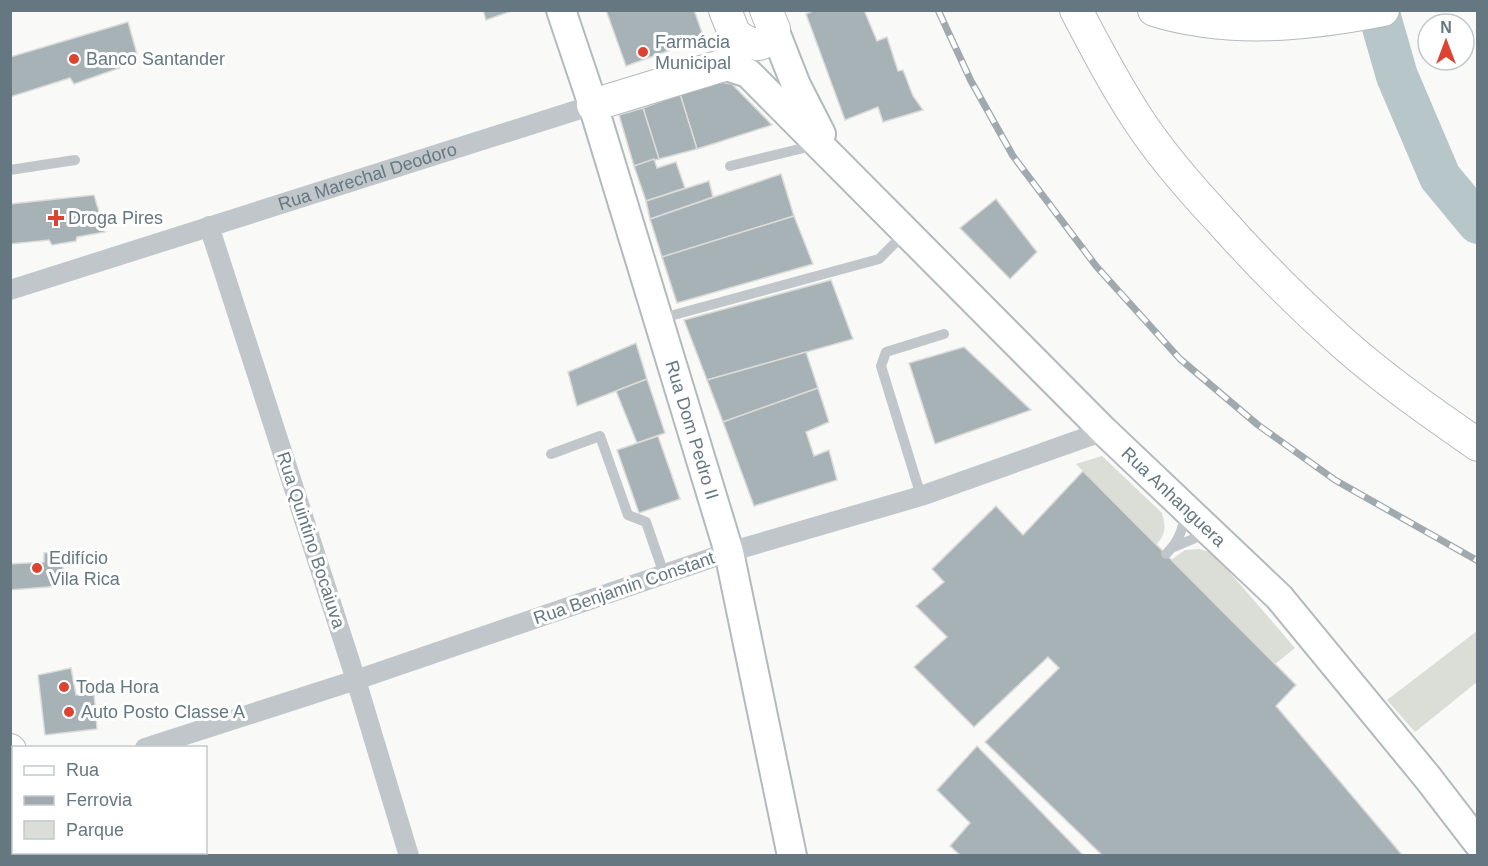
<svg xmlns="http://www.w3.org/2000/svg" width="1488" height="866" font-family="Helvetica,sans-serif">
<rect width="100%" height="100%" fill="#f9f9f7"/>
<!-- green -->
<g fill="#daded6">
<path d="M 1102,456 L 1162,513 C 1166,527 1166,534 1156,545 L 1076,464 Z"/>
<path d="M 1199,549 L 1213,553 L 1295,648 L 1275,664 L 1171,560 L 1185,550 Z"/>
<path d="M 1477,631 L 1477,682 L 1415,732 L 1387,700 Z"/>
</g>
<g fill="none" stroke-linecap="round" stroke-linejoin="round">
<!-- river -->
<path stroke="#b7c6c8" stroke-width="42" d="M 1378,10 L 1397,76 L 1440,177 L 1478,223"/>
</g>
<!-- building -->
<g fill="#a7b2b6" stroke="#dbdbd9" stroke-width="1.5">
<path d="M 483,10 L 514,10 L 486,20 Z"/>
<path d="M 606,10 L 694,10 L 704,38 L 626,66 Z"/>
<path d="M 815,10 L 864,10 L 877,41 L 887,37 L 898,71 L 903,70 L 913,96 L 923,110 L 883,122 L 878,107 L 845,120 L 806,14 Z"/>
<path d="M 128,22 L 139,61 L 74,84 L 70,78 L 10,97 L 10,57 Z"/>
<path d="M 720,82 L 732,84 L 772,125 L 697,149 L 680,94 Z"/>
<path d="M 680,94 L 697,149 L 659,159 L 643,108 Z"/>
<path d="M 643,108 L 659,159 L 634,166 L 619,115 Z"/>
<path d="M 654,159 L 657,168 L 676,162 L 685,188 L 646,201 L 634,166 Z"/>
<path d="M 781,174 L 794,216 L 662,257 L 650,219 Z"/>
<path d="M 709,181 L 713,197 L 650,219 L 646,201 Z"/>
<path d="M 94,195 L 105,232 L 77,237 L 76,241 L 52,245 L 49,240 L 10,244 L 10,204 Z"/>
<path d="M 996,199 L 1037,252 L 1010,279 L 960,228 Z"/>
<path d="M 794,216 L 813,264 L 677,303 L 662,257 Z"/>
<path d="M 831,280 L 853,339 L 707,380 L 684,320 Z"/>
<path d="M 636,343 L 647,379 L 577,406 L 568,372 Z"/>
<path d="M 964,347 L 1031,410 L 935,444 L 909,363 Z"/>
<path d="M 806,352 L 818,388 L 723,422 L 707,380 Z"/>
<path d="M 647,379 L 665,433 L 637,443 L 616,391 Z"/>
<path d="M 818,388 L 829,422 L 806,432 L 814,456 L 829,450 L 837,480 L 754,506 L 723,422 Z"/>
<path d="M 658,436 L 680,499 L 639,513 L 617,450 Z"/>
<path d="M 1083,471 L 1296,685 L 1276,706 L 1403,856 L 1103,856 L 985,742 L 1059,668 L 1048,657 L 974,727 L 914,667 L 947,637 L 916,606 L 944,582 L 932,569 L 996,506 L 1023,535 Z"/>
<path d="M 62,552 L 63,573 L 59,573 L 60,586 L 10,590 L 10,564 L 44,562 L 44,553 Z"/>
<path d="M 71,668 L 76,695 L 94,693 L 97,729 L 45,735 L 38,675 Z"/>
<path d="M 977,746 L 1084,856 L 961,856 L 950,846 L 970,823 L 937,790 Z"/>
</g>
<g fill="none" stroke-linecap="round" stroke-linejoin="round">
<defs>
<g id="secondary">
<path id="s2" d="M 561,10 L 593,105 L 729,552 L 792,856"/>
<path d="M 774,29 L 796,85 L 821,134"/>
<path id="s3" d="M 724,65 L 748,73 L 1104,431 L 1279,597 L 1428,778 L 1478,843"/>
</g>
<g id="primary">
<path d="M 1076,10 C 1096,48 1115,85 1139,121 C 1162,156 1190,188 1219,219 C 1258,263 1300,305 1344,344 C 1386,381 1432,413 1478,445"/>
<path d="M 1154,10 C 1228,33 1307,25 1383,10"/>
<path d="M 733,33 C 749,46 764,51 774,29 L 766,10"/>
<path d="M 593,105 L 724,65 L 733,60 L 738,43 L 725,10"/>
<path d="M 10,750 L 14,778"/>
<path d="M 21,852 L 21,856"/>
</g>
</defs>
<!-- secondary casing -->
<use href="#secondary" stroke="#b3babd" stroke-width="32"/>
<!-- primary casing -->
<use href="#primary" stroke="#b4babd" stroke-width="34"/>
<!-- lane -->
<g stroke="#c0c6c9" stroke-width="10">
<path d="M 730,166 L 816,145"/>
<path d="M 10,170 L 75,160"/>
<path d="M 659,319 L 879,259 L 906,232"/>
<path d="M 551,454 L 600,436 L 628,515 L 646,522 L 664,574"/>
<path d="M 921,496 L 881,366 L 886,352 L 944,334"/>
<path d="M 1174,547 L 1200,536 L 1210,537"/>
<path d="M 1166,554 C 1179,541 1183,530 1185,512"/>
</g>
<!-- street -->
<g stroke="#c0c6c9" stroke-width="20">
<path d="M 209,226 L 356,680 L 409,856"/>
<path id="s1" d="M 10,290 L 593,105"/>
<path d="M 145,748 L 356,680 L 729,552 L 921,496 L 1104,431"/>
</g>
<!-- secondary -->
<use href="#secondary" stroke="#fff" stroke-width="28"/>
<!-- primary -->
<use href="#primary" stroke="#fff" stroke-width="32"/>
<defs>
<path id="rail" d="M 938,10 L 971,81 L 1013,156 L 1096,266 L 1180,359 L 1258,425 L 1335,480 L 1478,561"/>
</defs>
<!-- rail casing -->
<use href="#rail" stroke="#a0a9ad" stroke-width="7"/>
<!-- rail -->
<use href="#rail" stroke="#fff" stroke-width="4.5" stroke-dasharray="14" stroke-linecap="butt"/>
</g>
<!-- markers -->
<g fill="#de4331" stroke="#fff" stroke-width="2">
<circle cx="643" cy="52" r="6"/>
<circle cx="74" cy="59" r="6"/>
<path d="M53 209h6v6h6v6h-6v6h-6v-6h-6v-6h6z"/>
<circle cx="37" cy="568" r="6"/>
<circle cx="64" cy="687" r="6"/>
<circle cx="69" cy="712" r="6"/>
</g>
<g text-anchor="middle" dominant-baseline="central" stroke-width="6" stroke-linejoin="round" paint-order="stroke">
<!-- poi labels -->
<g font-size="18" fill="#657881" stroke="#fff" text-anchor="start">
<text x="655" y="42">Farmácia<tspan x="655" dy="21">Municipal</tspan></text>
<text x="86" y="59">Banco Santander</text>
<text x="68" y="218">Droga Pires</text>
<text x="49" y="558">Edifício<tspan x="49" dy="21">Vila Rica</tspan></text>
<text x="76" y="687">Toda Hora</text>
<text x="81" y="712">Auto Posto Classe A</text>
</g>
<!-- street labels -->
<g font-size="18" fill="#657881" stroke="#fff">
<text stroke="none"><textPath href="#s1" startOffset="375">Rua Marechal Deodoro</textPath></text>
<text stroke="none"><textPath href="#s2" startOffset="440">Rua Dom Pedro II</textPath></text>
<text stroke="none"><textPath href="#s3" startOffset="626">Rua Anhanguera</textPath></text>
<text transform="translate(311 540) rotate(72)">Rua Quintino Bocaiuva</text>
<text transform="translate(624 588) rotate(-19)">Rua Benjamin Constant</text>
</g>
</g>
<!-- border -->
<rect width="1488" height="866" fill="none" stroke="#657881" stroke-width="24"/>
<!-- legend -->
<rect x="12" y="746" width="195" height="108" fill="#ffffff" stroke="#c1c9cd" stroke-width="1.5"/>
<rect x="24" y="766" width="30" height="9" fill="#ffffff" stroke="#c1c9cd" stroke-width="1.5"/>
<text x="66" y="776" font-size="18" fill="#657881">Rua</text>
<rect x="24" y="796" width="30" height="9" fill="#a0a9ad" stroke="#c1c9cd" stroke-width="1.5"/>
<text x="66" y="806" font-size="18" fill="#657881">Ferrovia</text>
<rect x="24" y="821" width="30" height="18" fill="#daded6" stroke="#c1c9cd" stroke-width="1.5"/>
<text x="66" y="836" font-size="18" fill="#657881">Parque</text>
<!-- north arrow -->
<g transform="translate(1446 42)"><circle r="28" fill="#ffffff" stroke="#c1c9cd" stroke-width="1.5"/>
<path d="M0-4.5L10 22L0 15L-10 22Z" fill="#de4331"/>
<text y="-9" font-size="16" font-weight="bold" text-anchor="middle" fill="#657881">N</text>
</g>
</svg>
